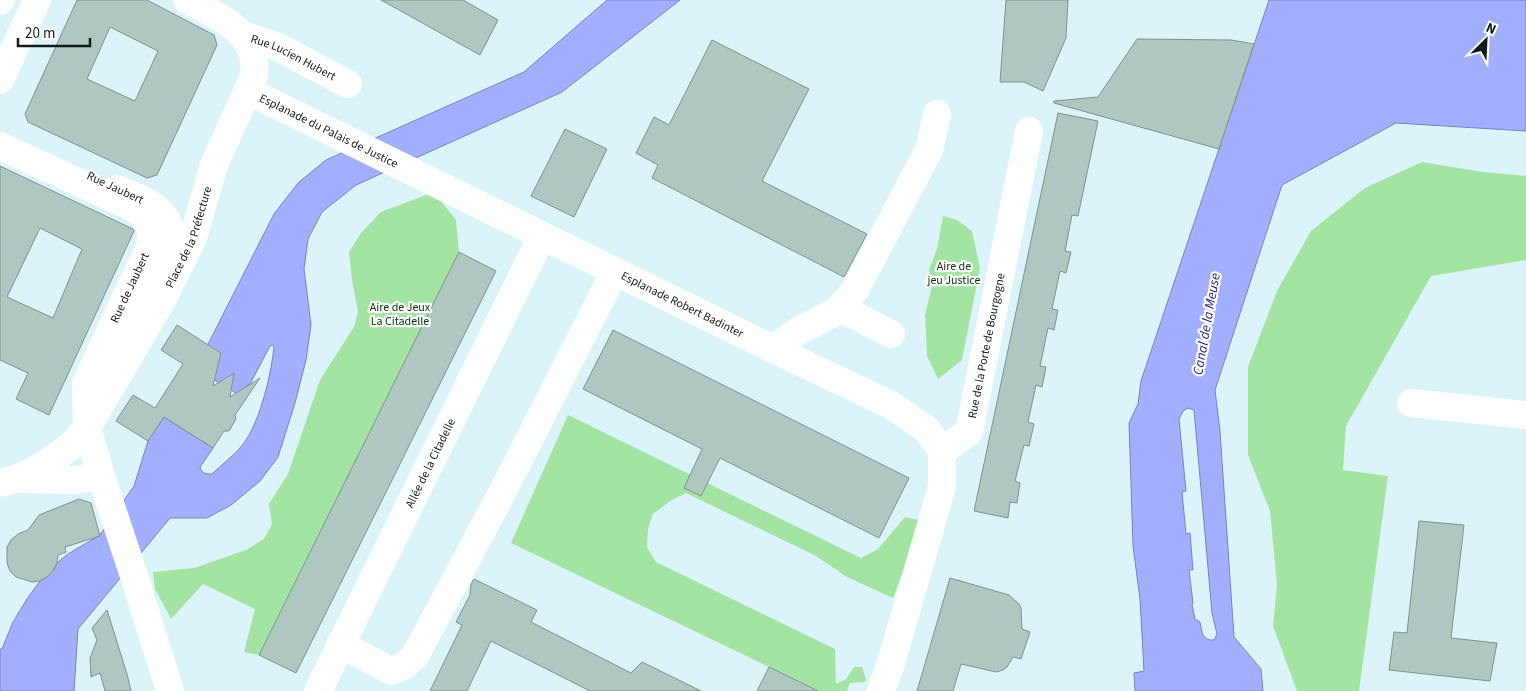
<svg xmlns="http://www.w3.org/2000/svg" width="1526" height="691" font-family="'Source Sans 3',sans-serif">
<rect width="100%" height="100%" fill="#daf4f9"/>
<!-- green -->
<g fill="#a4e4a2">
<path d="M 1422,162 L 1483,172 L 1526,176 L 1526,260 L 1431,276 L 1346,426 L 1343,470 L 1388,476 L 1359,691 L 1297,691 L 1273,626 L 1277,585 L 1270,511 L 1248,455 L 1248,367 L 1277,291 L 1311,231 L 1365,188 Z"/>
<path d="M 434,192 L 456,220 L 459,252 L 259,655 L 244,652 L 255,609 L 203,584 L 171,619 L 155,589 L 153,572 L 194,568 L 246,550 L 264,539 L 272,524 L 269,504 L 288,474 L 320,380 L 354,327 L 358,312 L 352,280 L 349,252 L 361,233 L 381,212 Z"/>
<path d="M 943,216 L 957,220 L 972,231 L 980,268 L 962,360 L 938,379 L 927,356 L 925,315 L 932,285 L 929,270 L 937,249 Z"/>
<path d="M 568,415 L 861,558 L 878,549 L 905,517 L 919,520 L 921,546 L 903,571 L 893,598 L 847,577 L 816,556 L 686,493 L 670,501 L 653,514 L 648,529 L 647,547 L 656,562 L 835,649 L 836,684 L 846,679 L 854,667 L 862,667 L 866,679 L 865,682 L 850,683 L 847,691 L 805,691 L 769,667 L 511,543 Z"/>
</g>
<!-- water -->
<g fill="#a2affe" stroke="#7683ba" fill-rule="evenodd">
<path d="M 607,0 L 680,0 L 562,92 L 356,185 L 322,212 L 308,239 L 304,269 L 311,325 L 306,360 L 295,403 L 278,457 L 260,481 L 231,505 L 207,518 L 170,518 L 78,629 L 74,691 L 0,691 L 0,649 L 2,649 L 13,622 L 27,599 L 40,581 L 47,577 L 53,571 L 57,563 L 68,554 L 100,535 L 134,486 L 148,441 L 164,417 L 213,448 L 200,467 C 202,474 206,474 212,474 C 223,463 238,453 246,440 C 261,417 271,375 274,347 L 273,345 L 270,346 L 250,384 L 246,386 L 240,396 L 228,388 L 233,379 L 234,374 L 230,376 L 223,386 L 212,378 L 203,354 L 274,214 L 298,183 L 326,160 L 524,72 Z"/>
<path d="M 1269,0 L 1526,0 L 1526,131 L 1396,123 L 1282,185 L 1215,390 L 1220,431 L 1234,637 L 1261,669 L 1263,691 L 1135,691 L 1134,673 L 1144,671 L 1140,599 L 1133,546 L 1129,423 L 1138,404 L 1141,381 ZM 1188,408 L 1194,410 L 1212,613 L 1217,634 L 1214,640 C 1202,641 1202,632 1200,622 L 1195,619 L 1192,605 L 1193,603 L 1189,570 L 1193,570 L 1190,533 L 1186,534 L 1182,492 L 1186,491 L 1179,419 L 1183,411 Z"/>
</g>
<!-- building -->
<g fill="#aec7c0" stroke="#7b938c" fill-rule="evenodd">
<path d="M 77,0 L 147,0 L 214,35 L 217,45 L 157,175 L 147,178 L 28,122 L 25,114 ZM 110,27 L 158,51 L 135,101 L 87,79 Z"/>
<path d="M 381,0 L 463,0 L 498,20 L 480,55 Z"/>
<path d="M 1006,0 L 1068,0 L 1066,38 L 1043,91 L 1024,82 L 1000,82 Z"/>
<path d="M 1137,39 L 1231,40 L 1254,44 L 1219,149 L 1054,103 L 1054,101 L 1098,97 Z"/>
<path d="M 712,40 L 809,89 L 762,181 L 867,234 L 844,277 L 652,178 L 658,165 L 636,153 L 654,117 L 669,125 Z"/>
<path d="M 1058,113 L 1098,121 L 1078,216 L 1072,215 L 1065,251 L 1071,252 L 1066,273 L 1060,271 L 1052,309 L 1058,310 L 1054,330 L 1048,328 L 1040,366 L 1046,367 L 1042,387 L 1036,385 L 1028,422 L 1034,424 L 1029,446 L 1024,445 L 1015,481 L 1020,483 L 1017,503 L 1010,502 L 1008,518 L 974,511 Z"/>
<path d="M 565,129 L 607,149 L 574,217 L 531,196 Z"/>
<path d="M 0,166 L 133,229 L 134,231 L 49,415 L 16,399 L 28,373 L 0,360 ZM 40,228 L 82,249 L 53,318 L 7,297 Z"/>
<path d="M 459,252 L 496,271 L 296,673 L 259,655 Z"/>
<path d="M 177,325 L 221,353 L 213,386 L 234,373 L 230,397 L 260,378 L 235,415 L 236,419 L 229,431 L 224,431 L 213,448 L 164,417 L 148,441 L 116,421 L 133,395 L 155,408 L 183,364 L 161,350 Z"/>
<path d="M 613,330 L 909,478 L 879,538 L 720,458 L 701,496 L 684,488 L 702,449 L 583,389 Z"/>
<path d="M 79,499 L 91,503 L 100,536 L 65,547 L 66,552 L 58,555 L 57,563 L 53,571 L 47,577 L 40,581 L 32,582 L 16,577 L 10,571 L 7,563 L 7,547 L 11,540 L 18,534 L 28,530 L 39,515 Z"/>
<path d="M 1419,521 L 1464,525 L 1451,638 L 1497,643 L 1490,681 L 1389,670 L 1394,632 L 1407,633 Z"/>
<path d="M 950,578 L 1009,595 L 1019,604 L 1021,608 L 1022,629 L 1030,632 L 1021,659 L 1013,657 L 1007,667 L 1003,670 L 996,672 L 961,664 L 953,691 L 917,691 Z"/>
<path d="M 474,579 L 537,610 L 531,622 L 631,673 L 642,662 L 701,691 L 590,691 L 491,641 L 467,691 L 430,691 L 462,625 L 456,622 L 470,595 L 471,584 Z"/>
<path d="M 107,610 L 127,674 L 131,691 L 105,691 L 100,673 L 91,677 L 90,658 L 97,640 L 92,628 Z"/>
<path d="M 769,667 L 818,691 L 757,691 Z"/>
</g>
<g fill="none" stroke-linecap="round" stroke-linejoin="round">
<!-- minor -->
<g stroke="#fff" stroke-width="28">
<path id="s1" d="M 242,35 L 278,47 L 348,84"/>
<path d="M 0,80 L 37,0"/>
<path id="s2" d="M 248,91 L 773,349 L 891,405 L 926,429 L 942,451"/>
<path d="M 840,308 L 891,334"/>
<path d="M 773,349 L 797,332 L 837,311 L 855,290 L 929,150 L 937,114"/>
<path d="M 110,387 L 116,351 L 171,241 C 172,208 143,200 117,189"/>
<path d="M 1411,403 L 1526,415"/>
<path d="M 340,644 L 391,671 L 404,666 L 415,656 L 503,491 L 615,271"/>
<path id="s3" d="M 318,691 L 542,236"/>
<path id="s4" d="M 881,691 L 891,663 L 942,487 L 942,451 L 969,432 L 1029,131"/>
</g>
<!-- major -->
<g stroke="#fff" stroke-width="28">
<path d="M 0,1 L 1,0"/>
<path d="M 0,146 L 134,208 C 147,216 153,228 151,244 L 86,383 L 87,428 L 101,476 L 135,579 L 170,691"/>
<path d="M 17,479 L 74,480 L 101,476"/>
<path id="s5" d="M 0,483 L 16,479 L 35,470 L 57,456 L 71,446 L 87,428 L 161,302 L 193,238 L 214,165 L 254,76 C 254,71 255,65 254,61 C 251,28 211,13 187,0"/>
</g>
</g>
<g text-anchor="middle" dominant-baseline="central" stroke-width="4.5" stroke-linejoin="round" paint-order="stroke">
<!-- street labels -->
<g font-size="12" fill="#111b1d" stroke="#fff">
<text stroke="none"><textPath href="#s1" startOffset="56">Rue Lucien Hubert</textPath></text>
<text stroke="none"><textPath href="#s2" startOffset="90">Esplanade du Palais de Justice</textPath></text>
<text transform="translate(115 188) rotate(25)">Rue Jaubert</text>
<text stroke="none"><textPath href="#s5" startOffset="322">Place de la Préfecture</textPath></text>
<text transform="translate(130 288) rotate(-65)">Rue de Jaubert</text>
<text stroke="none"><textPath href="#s2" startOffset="484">Esplanade Robert Badinter</textPath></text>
<text stroke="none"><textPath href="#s4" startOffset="370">Rue de la Porte de Bourgogne</textPath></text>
<text stroke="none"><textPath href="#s3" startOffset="254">Allée de la Citadelle</textPath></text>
</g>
<!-- park labels -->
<g font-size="12" fill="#043307" stroke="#fff">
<text x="954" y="266">Aire de<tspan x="954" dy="14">jeu Justice</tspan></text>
<text x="400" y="307">Aire de Jeux<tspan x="400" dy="14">La Citadelle</tspan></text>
</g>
<!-- water labels -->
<g font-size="14" font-style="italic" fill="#242078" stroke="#fff">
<text transform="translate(1207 324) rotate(-80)">Canal de la Meuse</text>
</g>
</g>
<!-- north arrow -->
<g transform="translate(1486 40) rotate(24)" stroke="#ffffff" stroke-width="4" paint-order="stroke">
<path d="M0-4L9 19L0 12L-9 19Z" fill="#111b1d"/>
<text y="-8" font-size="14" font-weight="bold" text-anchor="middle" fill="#111b1d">N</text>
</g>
<!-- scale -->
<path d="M18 38v8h72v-8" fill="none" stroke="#111b1d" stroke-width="2.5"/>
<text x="25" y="38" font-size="15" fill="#111b1d" stroke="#ffffff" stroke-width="4" paint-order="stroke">20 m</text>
</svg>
